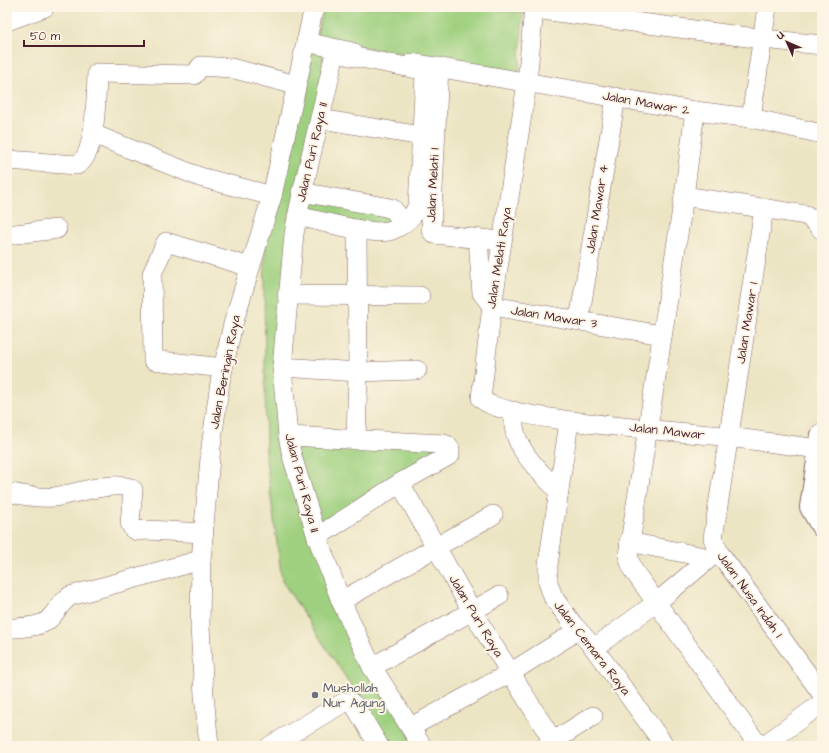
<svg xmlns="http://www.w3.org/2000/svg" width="829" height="753" font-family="'Architects Daughter',sans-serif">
<rect width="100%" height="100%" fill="#fcf5e5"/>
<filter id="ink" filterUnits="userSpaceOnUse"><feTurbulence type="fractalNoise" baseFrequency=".025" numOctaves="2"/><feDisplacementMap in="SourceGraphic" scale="8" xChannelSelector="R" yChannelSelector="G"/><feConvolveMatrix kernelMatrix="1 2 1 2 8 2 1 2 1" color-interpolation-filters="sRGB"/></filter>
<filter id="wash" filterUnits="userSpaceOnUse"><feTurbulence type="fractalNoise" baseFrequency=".012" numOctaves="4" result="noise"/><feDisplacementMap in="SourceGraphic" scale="16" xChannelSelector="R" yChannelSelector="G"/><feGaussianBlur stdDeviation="0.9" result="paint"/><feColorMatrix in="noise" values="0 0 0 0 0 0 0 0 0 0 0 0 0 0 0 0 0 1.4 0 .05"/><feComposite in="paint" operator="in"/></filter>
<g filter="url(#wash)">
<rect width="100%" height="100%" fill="#ece5c4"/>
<!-- green -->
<g fill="#9fd07f" stroke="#747855">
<path d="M 324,7 L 478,7 L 523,13 L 519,73 L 316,39 Z"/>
<path d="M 308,47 L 331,52 L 277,350 L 313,539 L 414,746 L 386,746 L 358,696 L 282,581 L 266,459 L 264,286 L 266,235 Z"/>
<path d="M 302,194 L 392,210 L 391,228 L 299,215 Z"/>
<path d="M 292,441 L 446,447 L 319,531 Z"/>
</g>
</g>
<g filter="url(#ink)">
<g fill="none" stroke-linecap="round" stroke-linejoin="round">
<defs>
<g id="street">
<path d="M 534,7 L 527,83 L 492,306 L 481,398 C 498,421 691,432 729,437 C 759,441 789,445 819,449"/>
<path d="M 534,9 L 763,39 L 822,45"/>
<path d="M 7,21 L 45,7"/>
<path d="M 306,42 L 352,52"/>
<path d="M 412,63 L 695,111 L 751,118 L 822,134"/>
<path d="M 439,67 L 431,230 L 434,234 L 491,240"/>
<path d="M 695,111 L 684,196 L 628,556 L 633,570 L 759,746"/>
<path d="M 751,118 L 767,7"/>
<path d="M 321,119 L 421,136"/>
<path d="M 93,134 L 200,177 L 272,196"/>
<path d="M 7,160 L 77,165 C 97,155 96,94 97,73 L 194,75 L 201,66 L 231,68 L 296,85"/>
<path d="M 301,192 L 385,207 L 393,209 L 403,222"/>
<path d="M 684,196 L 806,215 L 815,222 L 822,230"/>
<path d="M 764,208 L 713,538 L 718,551 L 822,694"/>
<path d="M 297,216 C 318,220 373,237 392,230 C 404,225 414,216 418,205 L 425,75 L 422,70 L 340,54 L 336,56 L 333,61 C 321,119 304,176 294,234 L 282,367 L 288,436 L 292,456 L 317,537 L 341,601 L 372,667 L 422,746"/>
<path d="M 7,235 L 57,229"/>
<path d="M 478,239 L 482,293 L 492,306 L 662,335"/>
<path d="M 287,295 L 420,296"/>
<path d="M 579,320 L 616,97"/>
<path d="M 282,367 L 358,372 L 417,370"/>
<path d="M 223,368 L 153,360 L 152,274 L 166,242 L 250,267"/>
<path d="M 514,411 C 509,446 538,469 559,492"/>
<path d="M 569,422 L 548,565 L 548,582 L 553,597 L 572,623 L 594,648 L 665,746"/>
<path d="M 288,436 L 443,444 L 447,445 L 450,449 L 450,455 L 400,483 L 317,537"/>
<path d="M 356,440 L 358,372 L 357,229"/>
<path d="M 400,483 L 472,611 L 556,746"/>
<path d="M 7,492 C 20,495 41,498 54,497 C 72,495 119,478 133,490 L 130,523 L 133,529 L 137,531 L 147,530 L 204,533"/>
<path d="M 629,542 L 709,558"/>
<path d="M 341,601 L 493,515"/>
<path d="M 7,629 C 19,627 39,628 48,620 C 56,613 60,603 70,596 L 201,560"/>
<path d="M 594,648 L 656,603 L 718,551"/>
<path d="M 372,667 L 499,596"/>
<path d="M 411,727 L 510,673 L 569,636"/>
<path d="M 209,746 L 204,695 L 200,627 L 201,560 L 211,447 L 220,382 L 233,324 L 272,196 L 314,7"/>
<path d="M 270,746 L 343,703 L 350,702 L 355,706 L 379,746"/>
<path d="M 546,746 L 593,716"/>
<path d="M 763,746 L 822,703"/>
</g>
<path id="secondary" d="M 822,435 L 811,507 L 822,526"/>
</defs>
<!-- street casing -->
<use href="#street" stroke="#836461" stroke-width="20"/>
<!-- secondary casing -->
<use href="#secondary" stroke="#836461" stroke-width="24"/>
<!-- street -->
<use href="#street" stroke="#fff" stroke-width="19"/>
<!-- secondary -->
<use href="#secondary" stroke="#fff" stroke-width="22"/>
</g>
</g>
<!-- markers -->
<circle fill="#6b7280" stroke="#fcf5e5" stroke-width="1.5" cx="315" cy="695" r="4"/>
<g text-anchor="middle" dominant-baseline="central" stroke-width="4" stroke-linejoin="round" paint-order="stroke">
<!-- street labels -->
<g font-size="13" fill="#4a1f2b" stroke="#fcf5e5">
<text transform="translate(646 103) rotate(10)">Jalan Mawar 2</text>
<text transform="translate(312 152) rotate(-77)">Jalan Puri Raya II</text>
<text transform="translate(433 185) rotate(-87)">Jalan Melati I</text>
<text transform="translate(597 209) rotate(-81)">Jalan Mawar 4</text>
<text transform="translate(499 258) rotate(-81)">Jalan Melati Raya</text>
<text transform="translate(554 317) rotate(9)">Jalan Mawar 3</text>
<text transform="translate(747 323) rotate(-81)">Jalan Mawar 1</text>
<text transform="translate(225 372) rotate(-79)">Jalan Beringin Raya</text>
<text transform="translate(667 431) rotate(6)">Jalan Mawar</text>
<text transform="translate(302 483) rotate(75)">Jalan Puri Raya II</text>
<text transform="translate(750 595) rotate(54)">Jalan Nusa Indah 1</text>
<text transform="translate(476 616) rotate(59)">Jalan Puri Raya</text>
<text transform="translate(592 648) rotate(52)">Jalan Cemara Raya</text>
</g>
<!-- worship labels -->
<g font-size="13" fill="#5b616d" stroke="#fcf5e5" text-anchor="start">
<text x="323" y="688">Mushollah<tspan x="323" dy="15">Nur Agung</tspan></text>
</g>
</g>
<!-- margin -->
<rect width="829" height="753" fill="none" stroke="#fcf5e5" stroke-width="24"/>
<!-- north arrow -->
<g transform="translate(787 42) rotate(315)" stroke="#fcf5e5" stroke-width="3" paint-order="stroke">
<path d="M0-3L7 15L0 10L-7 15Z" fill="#4a1f2b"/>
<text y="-6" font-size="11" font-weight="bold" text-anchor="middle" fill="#4a1f2b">U</text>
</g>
<!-- scale -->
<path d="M24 40v6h120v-6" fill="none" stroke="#4a1f2b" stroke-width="2"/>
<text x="30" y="40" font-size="12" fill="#4a1f2b" stroke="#fcf5e5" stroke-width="3" paint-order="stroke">50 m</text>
</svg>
